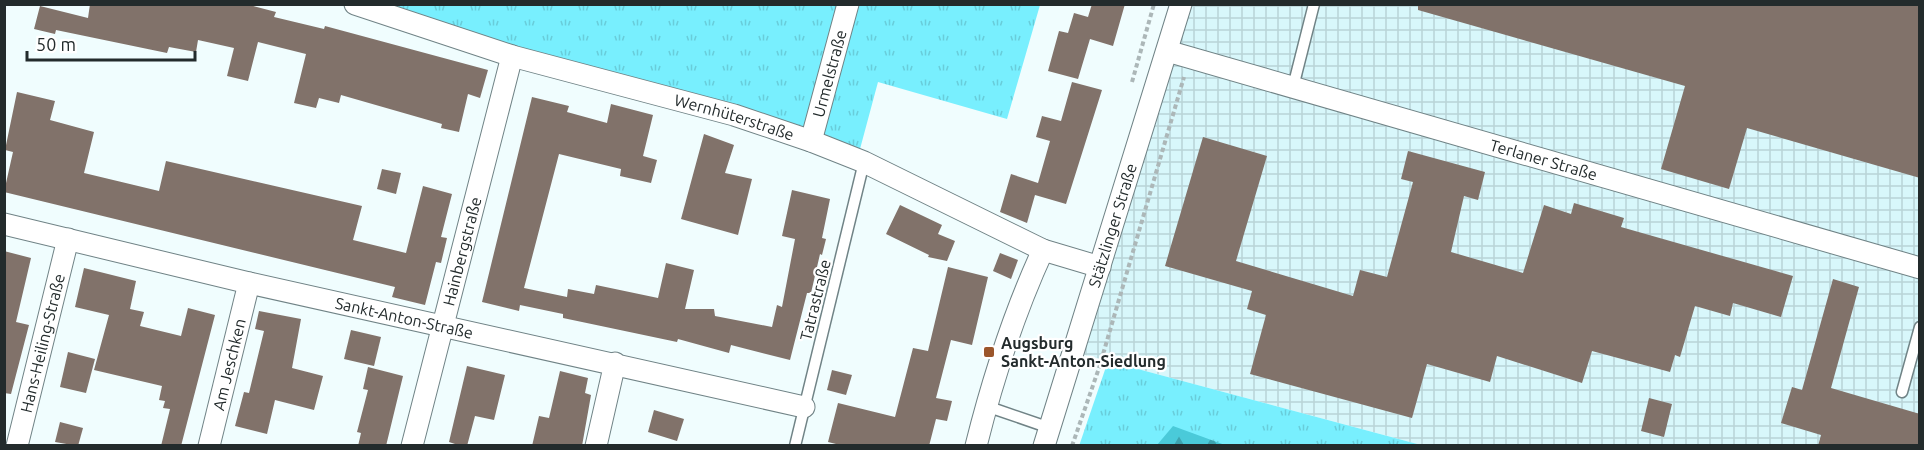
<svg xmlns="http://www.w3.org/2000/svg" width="1924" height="450" font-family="Ubuntu,sans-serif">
<defs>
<pattern id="industrial-grid" width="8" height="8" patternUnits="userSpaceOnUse" patternTransform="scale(1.5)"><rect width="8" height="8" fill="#d8f7fb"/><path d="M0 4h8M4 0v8" fill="none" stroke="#b9d4d7"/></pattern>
<pattern id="grass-tufts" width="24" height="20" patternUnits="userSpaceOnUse" patternTransform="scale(1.5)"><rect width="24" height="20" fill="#78effe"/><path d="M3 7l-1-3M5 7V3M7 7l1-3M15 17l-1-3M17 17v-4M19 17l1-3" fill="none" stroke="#68cdda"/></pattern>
<pattern id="forest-firs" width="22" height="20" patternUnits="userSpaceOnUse" patternTransform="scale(1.5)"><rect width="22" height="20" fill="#4acad9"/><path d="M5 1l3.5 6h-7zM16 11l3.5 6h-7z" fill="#3da4b0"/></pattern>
</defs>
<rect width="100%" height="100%" fill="#f0fdfe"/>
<!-- industrial -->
<path fill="url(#industrial-grid)" d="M 1181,5 L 1919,5 L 1919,445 L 1421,445 L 1074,352 Z"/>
<!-- grass -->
<g fill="url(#grass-tufts)">
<path d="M 381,5 L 1040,5 L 1007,119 L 878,82 L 860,149 L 737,105 L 514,48 Z"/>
<path d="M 1108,361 L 1421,445 L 1079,446 Z"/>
</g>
<!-- forest -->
<path fill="url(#forest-firs)" d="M 1173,426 L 1225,445 L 1157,445 Z"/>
<!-- building -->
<g fill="#81726a">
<path d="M 90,4 L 246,4 L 276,12 L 274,17 L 324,29 L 325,26 L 488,70 L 480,98 L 468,94 L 459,132 L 441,128 L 442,124 L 341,95 L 339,103 L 319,98 L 316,108 L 294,103 L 306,54 L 258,42 L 248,81 L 227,76 L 234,48 L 198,40 L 196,52 L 169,47 L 167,53 L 56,30 L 55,34 L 34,29 L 40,6 L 88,18 Z"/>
<path d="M 1092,4 L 1125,4 L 1113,46 L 1090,39 L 1078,79 L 1048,71 L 1059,31 L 1068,33 L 1074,13 L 1088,17 Z"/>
<path d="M 1418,4 L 1920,4 L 1920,178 L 1747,128 L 1729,189 L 1661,169 L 1685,86 L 1418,10 Z"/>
<path d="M 1072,82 L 1102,90 L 1066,204 L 1035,195 L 1027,223 L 1000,212 L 1011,174 L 1038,183 L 1050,141 L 1036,137 L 1042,116 L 1061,121 Z"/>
<path d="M 17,92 L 55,101 L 50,120 L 94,132 L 84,173 L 159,191 L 166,161 L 362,206 L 353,240 L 406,253 L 423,186 L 452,194 L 441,237 L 447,238 L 441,263 L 436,262 L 425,305 L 392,297 L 395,287 L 4,192 L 13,152 L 5,150 Z"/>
<path d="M 532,97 L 569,106 L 567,112 L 607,123 L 611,104 L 653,115 L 643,156 L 657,160 L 651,183 L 620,176 L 621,169 L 559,154 L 524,288 L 567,297 L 568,289 L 594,294 L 596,285 L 658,298 L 666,263 L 694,270 L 685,309 L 714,309 L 715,316 L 772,327 L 777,305 L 782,307 L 795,239 L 782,236 L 792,190 L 830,199 L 822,238 L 826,239 L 822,255 L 820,254 L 811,293 L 807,293 L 790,360 L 731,345 L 729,353 L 678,339 L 677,342 L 563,318 L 563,314 L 520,305 L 519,311 L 482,302 Z"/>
<path d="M 704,134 L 734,145 L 725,173 L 752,179 L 738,235 L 681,219 Z"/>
<path d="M 1203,137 L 1267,156 L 1236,261 L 1353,296 L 1360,270 L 1387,277 L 1413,182 L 1401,179 L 1408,151 L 1485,172 L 1478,200 L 1464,196 L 1451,252 L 1523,273 L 1544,205 L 1571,214 L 1574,203 L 1624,218 L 1621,227 L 1793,276 L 1781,317 L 1733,303 L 1730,316 L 1695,306 L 1680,357 L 1675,355 L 1670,372 L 1592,351 L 1582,383 L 1497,356 L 1490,382 L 1427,364 L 1412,418 L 1250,374 L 1266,315 L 1247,309 L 1252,291 L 1165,266 Z"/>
<path d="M 382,169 L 401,173 L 396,194 L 377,189 Z"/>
<path d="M 900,205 L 942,225 L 938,234 L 955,241 L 947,261 L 928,257 L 929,255 L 886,234 Z"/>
<path d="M 4,251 L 31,258 L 16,322 L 29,325 L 11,394 L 4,393 Z"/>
<path d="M 1000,253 L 1018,260 L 1011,279 L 993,271 Z"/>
<path d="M 948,267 L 988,277 L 972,345 L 951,340 L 936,398 L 952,401 L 947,421 L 936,419 L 929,446 L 844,446 L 828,442 L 838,403 L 895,417 L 913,348 L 928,351 Z"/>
<path d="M 84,268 L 136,281 L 130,309 L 144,312 L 140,326 L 181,336 L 188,308 L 215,315 L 181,446 L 161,446 L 170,409 L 163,408 L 165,401 L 159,400 L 162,386 L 94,370 L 109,315 L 75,307 Z"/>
<path d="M 1833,279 L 1859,287 L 1831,388 L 1920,414 L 1920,446 L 1818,446 L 1821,435 L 1781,423 L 1792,387 L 1802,390 Z"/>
<path d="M 259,311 L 301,319 L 292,368 L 323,376 L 314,410 L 275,400 L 267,434 L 235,426 L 244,392 L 249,393 L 264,331 L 255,329 Z"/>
<path d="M 351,330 L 381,337 L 374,366 L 344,359 Z"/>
<path d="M 68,352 L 95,359 L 86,393 L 60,387 Z"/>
<path d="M 467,366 L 505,375 L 494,420 L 475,416 L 467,446 L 461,446 L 449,442 Z"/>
<path d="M 368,367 L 403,376 L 386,446 L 358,446 L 361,433 L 357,432 L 368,390 L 363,389 Z"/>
<path d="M 832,370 L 852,375 L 846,395 L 827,390 Z"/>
<path d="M 560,371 L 588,378 L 585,393 L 591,395 L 582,446 L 532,446 L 539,416 L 549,418 Z"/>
<path d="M 1649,398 L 1672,404 L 1664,437 L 1641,431 Z"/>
<path d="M 654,410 L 684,419 L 677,441 L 648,432 Z"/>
<path d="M 60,422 L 83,428 L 78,446 L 55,442 Z"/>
</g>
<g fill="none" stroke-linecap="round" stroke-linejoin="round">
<defs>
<g id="lane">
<path d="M 1293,87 L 1314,4"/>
<path d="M 1902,392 L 1920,327"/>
<path d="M 986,406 L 1050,428"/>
<path d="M 795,446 L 864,162"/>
</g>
<g id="street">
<path id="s1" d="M 355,4 L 512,56 L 734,115 L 811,141 L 864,162 L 1043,250 L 1100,267"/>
<path id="s2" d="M 1167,51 L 1920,268"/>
<path id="s3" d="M 811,141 L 848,4"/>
<path id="s4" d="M 4,224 L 249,283 L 804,407"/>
<path id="s5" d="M 17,446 L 68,239"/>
<path id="s6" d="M 209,446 L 249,283"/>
<path id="s7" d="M 412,446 L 512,56"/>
<path d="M 596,446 L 615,363"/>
<path d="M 976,446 C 993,378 1014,313 1043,250"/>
<path id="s8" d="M 1044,446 L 1181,4"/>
</g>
</defs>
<!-- lane casing -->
<use href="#lane" stroke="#708386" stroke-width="13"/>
<!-- street casing -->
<use href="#street" stroke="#708386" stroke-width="23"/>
<!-- path -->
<g stroke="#acb7b8" stroke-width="4" stroke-dasharray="4.5 3" stroke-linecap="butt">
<path d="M 1132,82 L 1154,4"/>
<path d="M 1072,446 L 1099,368 L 1184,77"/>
</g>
<!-- lane -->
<use href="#lane" stroke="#fff" stroke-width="10"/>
<!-- street -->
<use href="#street" stroke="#fff" stroke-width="21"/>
</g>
<!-- markers -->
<rect fill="#9b562b" stroke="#fff" stroke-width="2" x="983" y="346" width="12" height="12" rx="3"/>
<g text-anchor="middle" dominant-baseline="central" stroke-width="4.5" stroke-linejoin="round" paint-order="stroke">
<!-- street labels -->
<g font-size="16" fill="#232b2c" stroke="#fff">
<text stroke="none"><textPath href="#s3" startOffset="70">Urmelstraße</textPath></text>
<text stroke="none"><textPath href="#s1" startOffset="396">Wernhüterstraße</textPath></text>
<text stroke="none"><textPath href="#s2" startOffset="392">Terlaner Straße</textPath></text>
<text stroke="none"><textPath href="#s8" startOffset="231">Stätzlinger Straße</textPath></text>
<text stroke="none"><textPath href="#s7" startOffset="201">Hainbergstraße</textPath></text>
<text transform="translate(815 300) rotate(-76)">Tatrastraße</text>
<text stroke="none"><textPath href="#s4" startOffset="411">Sankt-Anton-Straße</textPath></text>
<text stroke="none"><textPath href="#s5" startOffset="106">Hans-Heiling-Straße</textPath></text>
<text stroke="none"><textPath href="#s6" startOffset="84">Am Jeschken</textPath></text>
</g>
<!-- poi labels -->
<g font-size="16" font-weight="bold" fill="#232b2c" stroke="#fff" text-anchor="start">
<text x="1001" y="343">Augsburg<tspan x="1001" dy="18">Sankt-Anton-Siedlung</tspan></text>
</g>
</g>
<!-- border -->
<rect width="1924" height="450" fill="none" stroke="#232b2c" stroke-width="12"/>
<!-- scale -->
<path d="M27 51v9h168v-9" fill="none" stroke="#232b2c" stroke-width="3"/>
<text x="36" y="51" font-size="18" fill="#232b2c" stroke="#ffffff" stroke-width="4.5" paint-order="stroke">50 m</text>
</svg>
